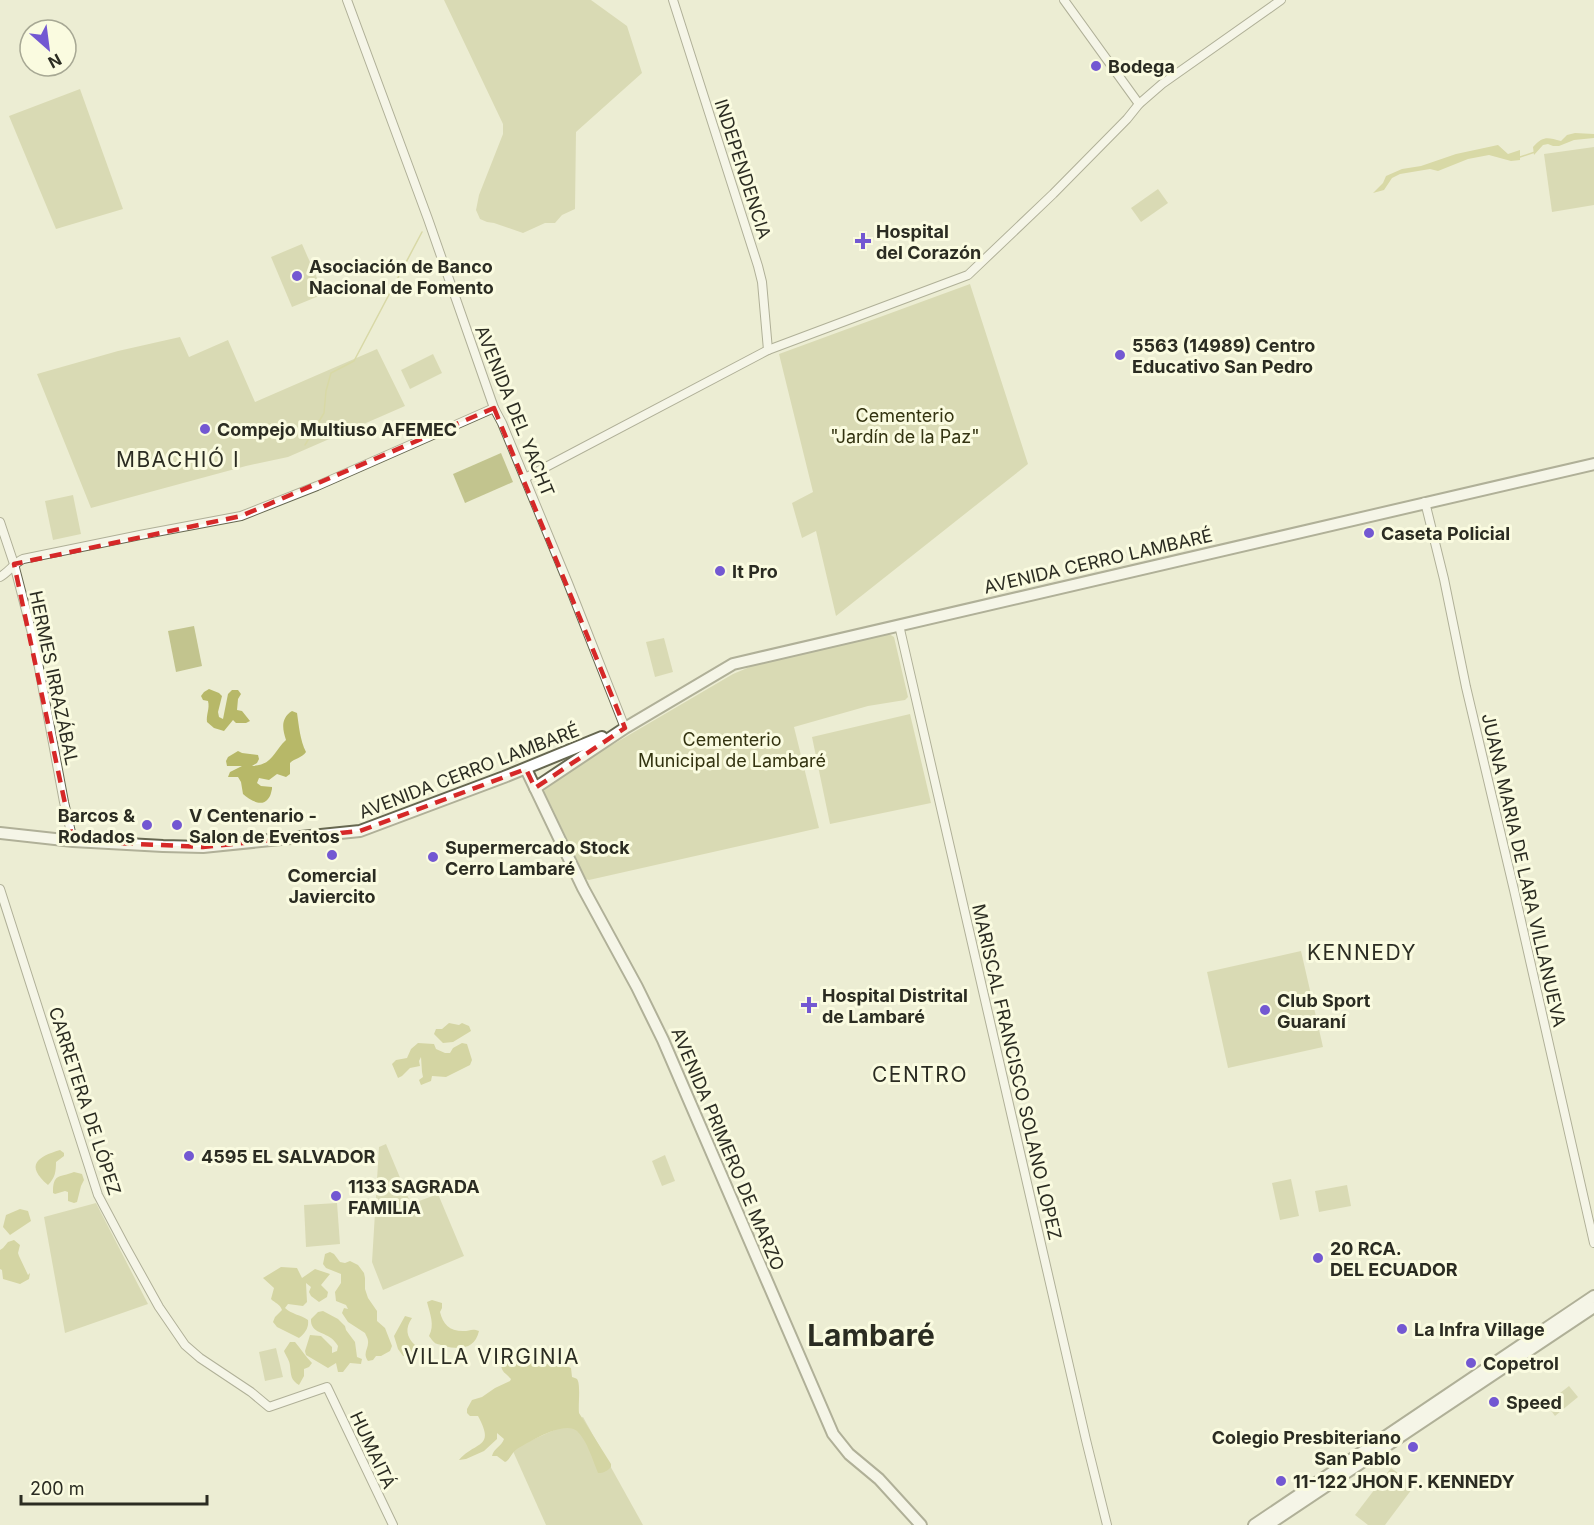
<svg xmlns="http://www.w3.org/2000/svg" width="1594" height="1525" font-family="Inter,sans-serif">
<rect width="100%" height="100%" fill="#ecedd3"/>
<!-- green -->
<g fill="#c2c48e">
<path d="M 444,0 L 591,0 L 627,26 L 642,73 L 576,132 L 575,209 L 562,215 L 555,223 L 545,223 L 523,233 L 494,223 L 487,222 L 480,219 L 476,210 L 479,195 L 503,134 L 503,124 Z"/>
<path d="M 80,89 L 123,209 L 56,229 L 9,116 Z"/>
<path d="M 1594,147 L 1594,205 L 1552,212 L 1544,154 Z"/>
<path d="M 1158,189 L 1168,203 L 1141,222 L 1131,208 Z"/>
<path d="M 302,244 L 324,294 L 292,307 L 271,257 Z"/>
<path d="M 970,284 L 1028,464 L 836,616 L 816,531 L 802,538 L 792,503 L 813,492 L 779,354 Z"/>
<path d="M 180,337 L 189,357 L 228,340 L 255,402 L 377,349 L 405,406 L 288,457 L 246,466 L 91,508 L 37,374 L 118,351 Z"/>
<path d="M 433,354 L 442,373 L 410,389 L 401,370 Z"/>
<path d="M 501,453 L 513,482 L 465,503 L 453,474 Z"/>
<path d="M 73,495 L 81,534 L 53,540 L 45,501 Z"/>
<path d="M 194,626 L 202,666 L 176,672 L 168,631 Z"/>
<path d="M 889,634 L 894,637 L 908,697 L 905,700 L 868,706 L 794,727 L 819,828 L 589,880 L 586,879 L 544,791 L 547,783 L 733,674 L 752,666 L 850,640 Z"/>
<path d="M 664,638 L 673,672 L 655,677 L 646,642 Z"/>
<path d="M 910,714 L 931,803 L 830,824 L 812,737 Z"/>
<path d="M 1301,951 L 1323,1047 L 1228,1068 L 1207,972 Z"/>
<path d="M 386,1144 L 411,1204 L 438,1194 L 464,1256 L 383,1290 L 372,1262 L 379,1147 Z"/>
<path d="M 665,1155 L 675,1181 L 662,1186 L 652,1161 Z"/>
<path d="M 1291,1179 L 1299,1216 L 1280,1220 L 1272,1183 Z"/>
<path d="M 1347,1185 L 1351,1206 L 1319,1212 L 1315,1191 Z"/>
<path d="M 96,1203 L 148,1304 L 65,1333 L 44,1217 Z"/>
<path d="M 337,1203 L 340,1244 L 306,1247 L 304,1205 Z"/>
<path d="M 276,1348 L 283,1377 L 265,1381 L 259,1352 Z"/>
<path d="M 1569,1386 L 1578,1397 L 1555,1416 L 1546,1404 Z"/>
<path d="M 583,1417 L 643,1525 L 546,1525 L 512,1449 Z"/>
<path d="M 1391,1468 L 1415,1485 L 1385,1525 L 1368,1525 L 1355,1515 Z"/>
</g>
<!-- forest -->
<g fill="#b7b868">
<path d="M 209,689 L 219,693 L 222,696 L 218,712 L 219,717 L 223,719 L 228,694 L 232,690 L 238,690 L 241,694 L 238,699 L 237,710 L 242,711 L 250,721 L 246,723 L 236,723 L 233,720 L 224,731 L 214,728 L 207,722 C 206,714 210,709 208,701 L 203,700 L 201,696 L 204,692 Z"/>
<path d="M 292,711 L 297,713 C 299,726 300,740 306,752 C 302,758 295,758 290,763 L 290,774 L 286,777 L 277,774 L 269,780 L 259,778 L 257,783 L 261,786 L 272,787 L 272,789 C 271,792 271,796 268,799 C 261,808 249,799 243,794 L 241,782 L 238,777 L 228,777 L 230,772 L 242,766 L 227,766 L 226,761 L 228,757 L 238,751 L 242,753 L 258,755 L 259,759 L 257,763 L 252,766 C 273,765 273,752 286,740 C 282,728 281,718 292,711 Z"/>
<path d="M 449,1023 L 459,1025 L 462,1023 L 469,1026 L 471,1031 L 453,1042 L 443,1043 L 434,1034 L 436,1029 L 442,1029 Z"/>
<path d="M 418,1043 L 434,1044 L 436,1049 L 445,1053 L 450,1053 L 453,1048 L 462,1043 L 467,1044 L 472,1060 L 470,1065 L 446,1077 L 432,1076 L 431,1081 L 421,1085 L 419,1080 L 423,1077 L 422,1072 L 421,1057 L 419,1061 L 420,1066 L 410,1068 L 402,1076 L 398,1078 L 392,1064 L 396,1060 L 407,1058 L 411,1049 Z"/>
<path d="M 60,1150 L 64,1153 L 64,1156 L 56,1162 C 56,1172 55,1178 48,1185 C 25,1165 37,1157 60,1150 Z"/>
<path d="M 74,1172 L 82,1174 L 84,1180 L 81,1186 L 77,1202 L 74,1203 L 68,1201 L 68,1192 L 65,1191 L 55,1194 L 53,1193 C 53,1173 59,1178 74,1172 Z"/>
<path d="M 20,1209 L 28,1211 L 31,1221 L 10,1235 L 3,1227 L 6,1215 Z"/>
<path d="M 14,1240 L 20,1245 L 18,1253 L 19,1256 L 28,1275 L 30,1273 L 29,1279 L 20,1284 L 3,1279 L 2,1270 L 0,1269 L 0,1250 L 3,1248 L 8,1242 Z"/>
<path d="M 330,1252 L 334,1254 L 340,1262 L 345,1263 L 350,1261 L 358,1265 L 364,1273 L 365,1278 L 365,1289 L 368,1298 L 377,1311 L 377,1321 L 385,1328 L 392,1346 L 390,1351 L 381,1356 L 376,1356 L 373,1360 L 368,1361 C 362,1353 369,1349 368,1341 C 368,1338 366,1336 365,1333 L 348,1322 L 342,1313 L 344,1308 L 348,1309 L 346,1305 L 336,1301 L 335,1292 L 341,1283 L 341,1274 L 326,1268 L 323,1264 L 325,1254 Z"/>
<path d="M 281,1267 L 297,1268 L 302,1278 L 315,1269 L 330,1274 L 321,1285 L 328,1292 L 327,1297 L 319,1302 L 311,1296 L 309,1292 L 311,1287 L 306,1283 L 307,1302 L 303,1306 L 288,1304 L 285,1308 C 291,1314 301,1315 308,1320 C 309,1328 305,1333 299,1338 L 277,1327 L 273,1322 L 275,1317 L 282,1310 C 280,1304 275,1303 271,1299 L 274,1288 L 263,1278 Z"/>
<path d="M 432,1300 L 442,1303 L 442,1308 L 440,1312 C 443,1324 449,1331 463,1331 C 470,1331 472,1328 479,1331 C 475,1349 460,1350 444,1346 C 443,1345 436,1344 435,1343 C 432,1341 431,1338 429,1336 C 435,1325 430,1314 427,1302 Z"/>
<path d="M 323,1311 L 338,1319 L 345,1326 L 346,1330 L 355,1342 L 357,1357 L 362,1359 L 361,1364 L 350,1363 L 343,1372 L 338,1372 L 336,1363 L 328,1368 L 306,1355 L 305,1351 L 310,1335 L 321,1336 L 332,1347 L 332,1353 L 337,1351 L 338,1346 C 336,1343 334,1340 331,1338 C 323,1332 310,1332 311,1319 L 318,1312 Z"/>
<path d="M 405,1316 L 412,1318 C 405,1328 406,1337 415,1345 L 414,1354 L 410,1356 L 403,1356 L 398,1349 L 394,1336 Z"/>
<path d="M 290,1342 L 295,1342 C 301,1349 305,1356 312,1363 L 309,1367 L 304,1369 L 304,1376 L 299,1385 C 291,1380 291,1376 290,1366 C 290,1361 286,1356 284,1351 Z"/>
<path d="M 534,1361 L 555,1366 L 562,1364 L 571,1368 L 572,1377 C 574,1378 576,1378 577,1379 C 581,1384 578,1405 579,1413 L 611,1464 L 611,1467 C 607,1471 604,1473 598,1473 C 593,1461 587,1440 577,1431 C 564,1420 529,1442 517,1449 C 511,1453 511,1459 505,1462 L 497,1456 L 492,1456 C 494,1448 501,1447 504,1439 L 497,1433 L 497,1439 L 484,1451 L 466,1459 L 459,1460 C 475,1441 496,1449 478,1416 L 470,1416 L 467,1413 L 467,1409 L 472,1400 L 482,1397 L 495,1388 L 510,1381 L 511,1379 C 506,1373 502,1373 501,1365 L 503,1363 L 510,1362 L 522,1364 Z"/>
</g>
<!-- water -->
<g fill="#bfc070">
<path d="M 1575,133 L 1594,134 L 1594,138 L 1574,140 L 1559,146 L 1553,146 L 1548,144 L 1543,145 L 1534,155 L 1533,147 C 1544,135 1548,138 1561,141 L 1567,135 Z"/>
<path d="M 1498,145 L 1508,154 L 1520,150 L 1520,160 L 1511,161 L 1489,155 L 1468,159 L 1438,171 L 1430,169 L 1400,174 L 1392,178 L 1384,190 L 1373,193 L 1383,183 L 1386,176 L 1402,169 L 1421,166 L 1456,154 Z"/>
</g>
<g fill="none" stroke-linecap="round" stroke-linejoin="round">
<!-- stream -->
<g stroke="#bfc070" stroke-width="1.5">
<path d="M 1520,157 L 1535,152"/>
<path d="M 305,445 L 324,413 L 326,391 L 331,373 L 354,361 L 422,232"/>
</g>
<defs>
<g id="minor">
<path d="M 347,0 L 428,219 L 494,408 L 502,423 L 568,583 L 625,728"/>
<path d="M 673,0 L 758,266 L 762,282 L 768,350"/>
<path d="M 1064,0 L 1139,104"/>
<path d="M 525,478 L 768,350 L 968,275 L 1053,194 L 1127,119 L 1139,104 L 1162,84 L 1281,0"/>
<path d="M 1425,502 L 1444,579 L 1466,687 L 1514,890 L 1594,1243"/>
<path d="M 0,522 L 14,564 L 34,641 L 64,802 L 73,841"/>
<path d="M 0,577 C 9,572 14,563 23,559 L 140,535 L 241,516 L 317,486 L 494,408"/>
<path d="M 899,625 L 1086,1440 L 1107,1525"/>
<path d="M 0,889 L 98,1195 L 124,1244 L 159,1307 L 185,1345 L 200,1358 L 251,1392 L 269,1407 L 327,1387 L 393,1525"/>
</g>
<g id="major">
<path d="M 526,769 L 583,888 L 637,987 L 663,1040 L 833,1434 L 849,1454 L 879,1479 L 921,1525"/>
<path d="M 535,788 L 625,728 L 733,664 L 1594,464"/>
<path d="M 0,833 L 73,841 L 163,846 L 203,847 L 360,831 L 504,777 L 602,737"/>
<path d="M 1254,1525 L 1594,1296"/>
<path d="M 1268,1525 L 1594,1307"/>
</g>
</defs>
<!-- minor casing -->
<use href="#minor" stroke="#666750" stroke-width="10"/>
<!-- major casing -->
<use href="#major" stroke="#666750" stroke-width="14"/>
<!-- minor -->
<use href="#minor" stroke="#fff" stroke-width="8"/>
<!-- major -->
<use href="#major" stroke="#fff" stroke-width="10"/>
</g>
<!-- marked area -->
<path d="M0 0H1594V1525H0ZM 494,408 L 625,728 L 535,788 L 526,769 L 360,831 L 203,847 L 73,841 L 14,564 L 241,516 Z" fill="#ecedd3" fill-opacity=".55" fill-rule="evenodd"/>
<path fill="none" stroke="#d62828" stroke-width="4.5" stroke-dasharray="12 8" stroke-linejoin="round" d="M 494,408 L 625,728 L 535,788 L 526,769 L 360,831 L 203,847 L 73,841 L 14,564 L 241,516 Z"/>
<!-- markers -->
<g fill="#7358d2" stroke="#fafbe0" stroke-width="2">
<circle cx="1096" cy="66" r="6"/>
<path d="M860 232h6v6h6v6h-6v6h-6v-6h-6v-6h6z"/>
<circle cx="297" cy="276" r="6"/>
<circle cx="1120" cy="355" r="6"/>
<circle cx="205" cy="429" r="6"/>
<circle cx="1369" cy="533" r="6"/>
<circle cx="720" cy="571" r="6"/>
<circle cx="147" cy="825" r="6"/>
<circle cx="177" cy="825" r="6"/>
<circle cx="332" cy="855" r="6"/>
<circle cx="433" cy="857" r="6"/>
<path d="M806 996h6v6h6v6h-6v6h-6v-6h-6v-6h6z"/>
<circle cx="1265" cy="1010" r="6"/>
<circle cx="189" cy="1156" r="6"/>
<circle cx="336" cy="1196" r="6"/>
<circle cx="1318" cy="1258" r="6"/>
<circle cx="1402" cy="1329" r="6"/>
<circle cx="1471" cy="1363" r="6"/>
<circle cx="1494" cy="1402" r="6"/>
<circle cx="1413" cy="1447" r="6"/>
<circle cx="1281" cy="1481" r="6"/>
</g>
<g text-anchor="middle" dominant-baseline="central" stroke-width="6" stroke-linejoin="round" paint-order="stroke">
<!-- poi labels -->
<g font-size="18" font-weight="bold" fill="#2b2c22" stroke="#fafbe0" text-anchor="start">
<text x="1108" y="66">Bodega</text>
<text x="876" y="231">Hospital<tspan x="876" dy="21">del Corazón</tspan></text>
<text x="309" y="266">Asociación de Banco<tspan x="309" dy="21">Nacional de Fomento</tspan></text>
<text x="1132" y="345">5563 (14989) Centro<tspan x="1132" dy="21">Educativo San Pedro</tspan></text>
<text x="217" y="429">Compejo Multiuso AFEMEC</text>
<text x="1381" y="533">Caseta Policial</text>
<text x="732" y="571">It Pro</text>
<text x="135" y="815" text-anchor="end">Barcos &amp;<tspan x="135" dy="21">Rodados</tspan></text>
<text x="189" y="815">V Centenario -<tspan x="189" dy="21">Salon de Eventos</tspan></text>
<text x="445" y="847">Supermercado Stock<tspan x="445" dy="21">Cerro Lambaré</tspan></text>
<text x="332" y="875" text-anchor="middle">Comercial<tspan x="332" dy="21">Javiercito</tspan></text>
<text x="822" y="995">Hospital Distrital<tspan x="822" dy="21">de Lambaré</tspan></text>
<text x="1277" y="1000">Club Sport<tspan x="1277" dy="21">Guaraní</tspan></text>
<text x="201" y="1156">4595 EL SALVADOR</text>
<text x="348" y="1186">1133 SAGRADA<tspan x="348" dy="21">FAMILIA</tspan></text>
<text x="1330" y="1248">20 RCA.<tspan x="1330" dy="21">DEL ECUADOR</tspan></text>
<text x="1414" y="1329">La Infra Village</text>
<text x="1483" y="1363">Copetrol</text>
<text x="1506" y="1402">Speed</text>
<text x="1401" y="1437" text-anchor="end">Colegio Presbiteriano<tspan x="1401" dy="21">San Pablo</tspan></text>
<text x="1293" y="1481">11-122 JHON F. KENNEDY</text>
</g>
<!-- street labels -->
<g font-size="18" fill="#2b2c22" stroke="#fafbe0">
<text transform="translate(743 169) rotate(72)">INDEPENDENCIA</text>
<text transform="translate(515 411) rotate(68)">AVENIDA DEL YACHT</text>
<text transform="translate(1098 561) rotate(-13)">AVENIDA CERRO LAMBARÉ</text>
<text transform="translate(54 678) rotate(78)">HERMES IRRAZÁBAL</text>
<text transform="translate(469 771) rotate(-21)">AVENIDA CERRO LAMBARÉ</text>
<text transform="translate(1524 870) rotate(77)">JUANA MARIA DE LARA VILLANUEVA</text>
<text transform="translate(1017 1072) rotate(77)">MARISCAL FRANCISCO SOLANO LOPEZ</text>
<text transform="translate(85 1101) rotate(72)">CARRETERA DE LÓPEZ</text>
<text transform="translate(728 1149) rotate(67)">AVENIDA PRIMERO DE MARZO</text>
<text transform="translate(373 1450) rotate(65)">HUMAITÁ</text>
</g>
<!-- park labels -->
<g font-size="18" fill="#333310" stroke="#fafbe0">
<text x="905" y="415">Cementerio<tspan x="905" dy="21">"Jardín de la Paz"</tspan></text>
<text x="732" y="739">Cementerio<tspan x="732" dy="21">Municipal de Lambaré</tspan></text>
</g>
<!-- quarter labels -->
<g font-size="21" letter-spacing="1.5" fill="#2b2c22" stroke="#fafbe0">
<text x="178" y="459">MBACHIÓ I</text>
<text x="1362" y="952">KENNEDY</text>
<text x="920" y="1074">CENTRO</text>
<text x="492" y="1356">VILLA VIRGINIA</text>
</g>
<!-- town labels -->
<g font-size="30" font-weight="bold" fill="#2b2c22" stroke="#fafbe0">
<text x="871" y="1335">Lambaré</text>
</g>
</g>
<!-- north arrow -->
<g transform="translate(48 48) rotate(152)"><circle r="28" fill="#fafbe0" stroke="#a7a894" stroke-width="1.5"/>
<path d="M0-4.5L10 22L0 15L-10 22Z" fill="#7358d2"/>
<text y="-9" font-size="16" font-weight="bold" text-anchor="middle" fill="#2b2c22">N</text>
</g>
<!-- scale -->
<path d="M21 1495v9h186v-9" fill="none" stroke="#2b2c22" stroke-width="3"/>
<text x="30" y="1495" font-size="18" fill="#2b2c22" stroke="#fafbe0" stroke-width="4.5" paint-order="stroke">200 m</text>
</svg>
